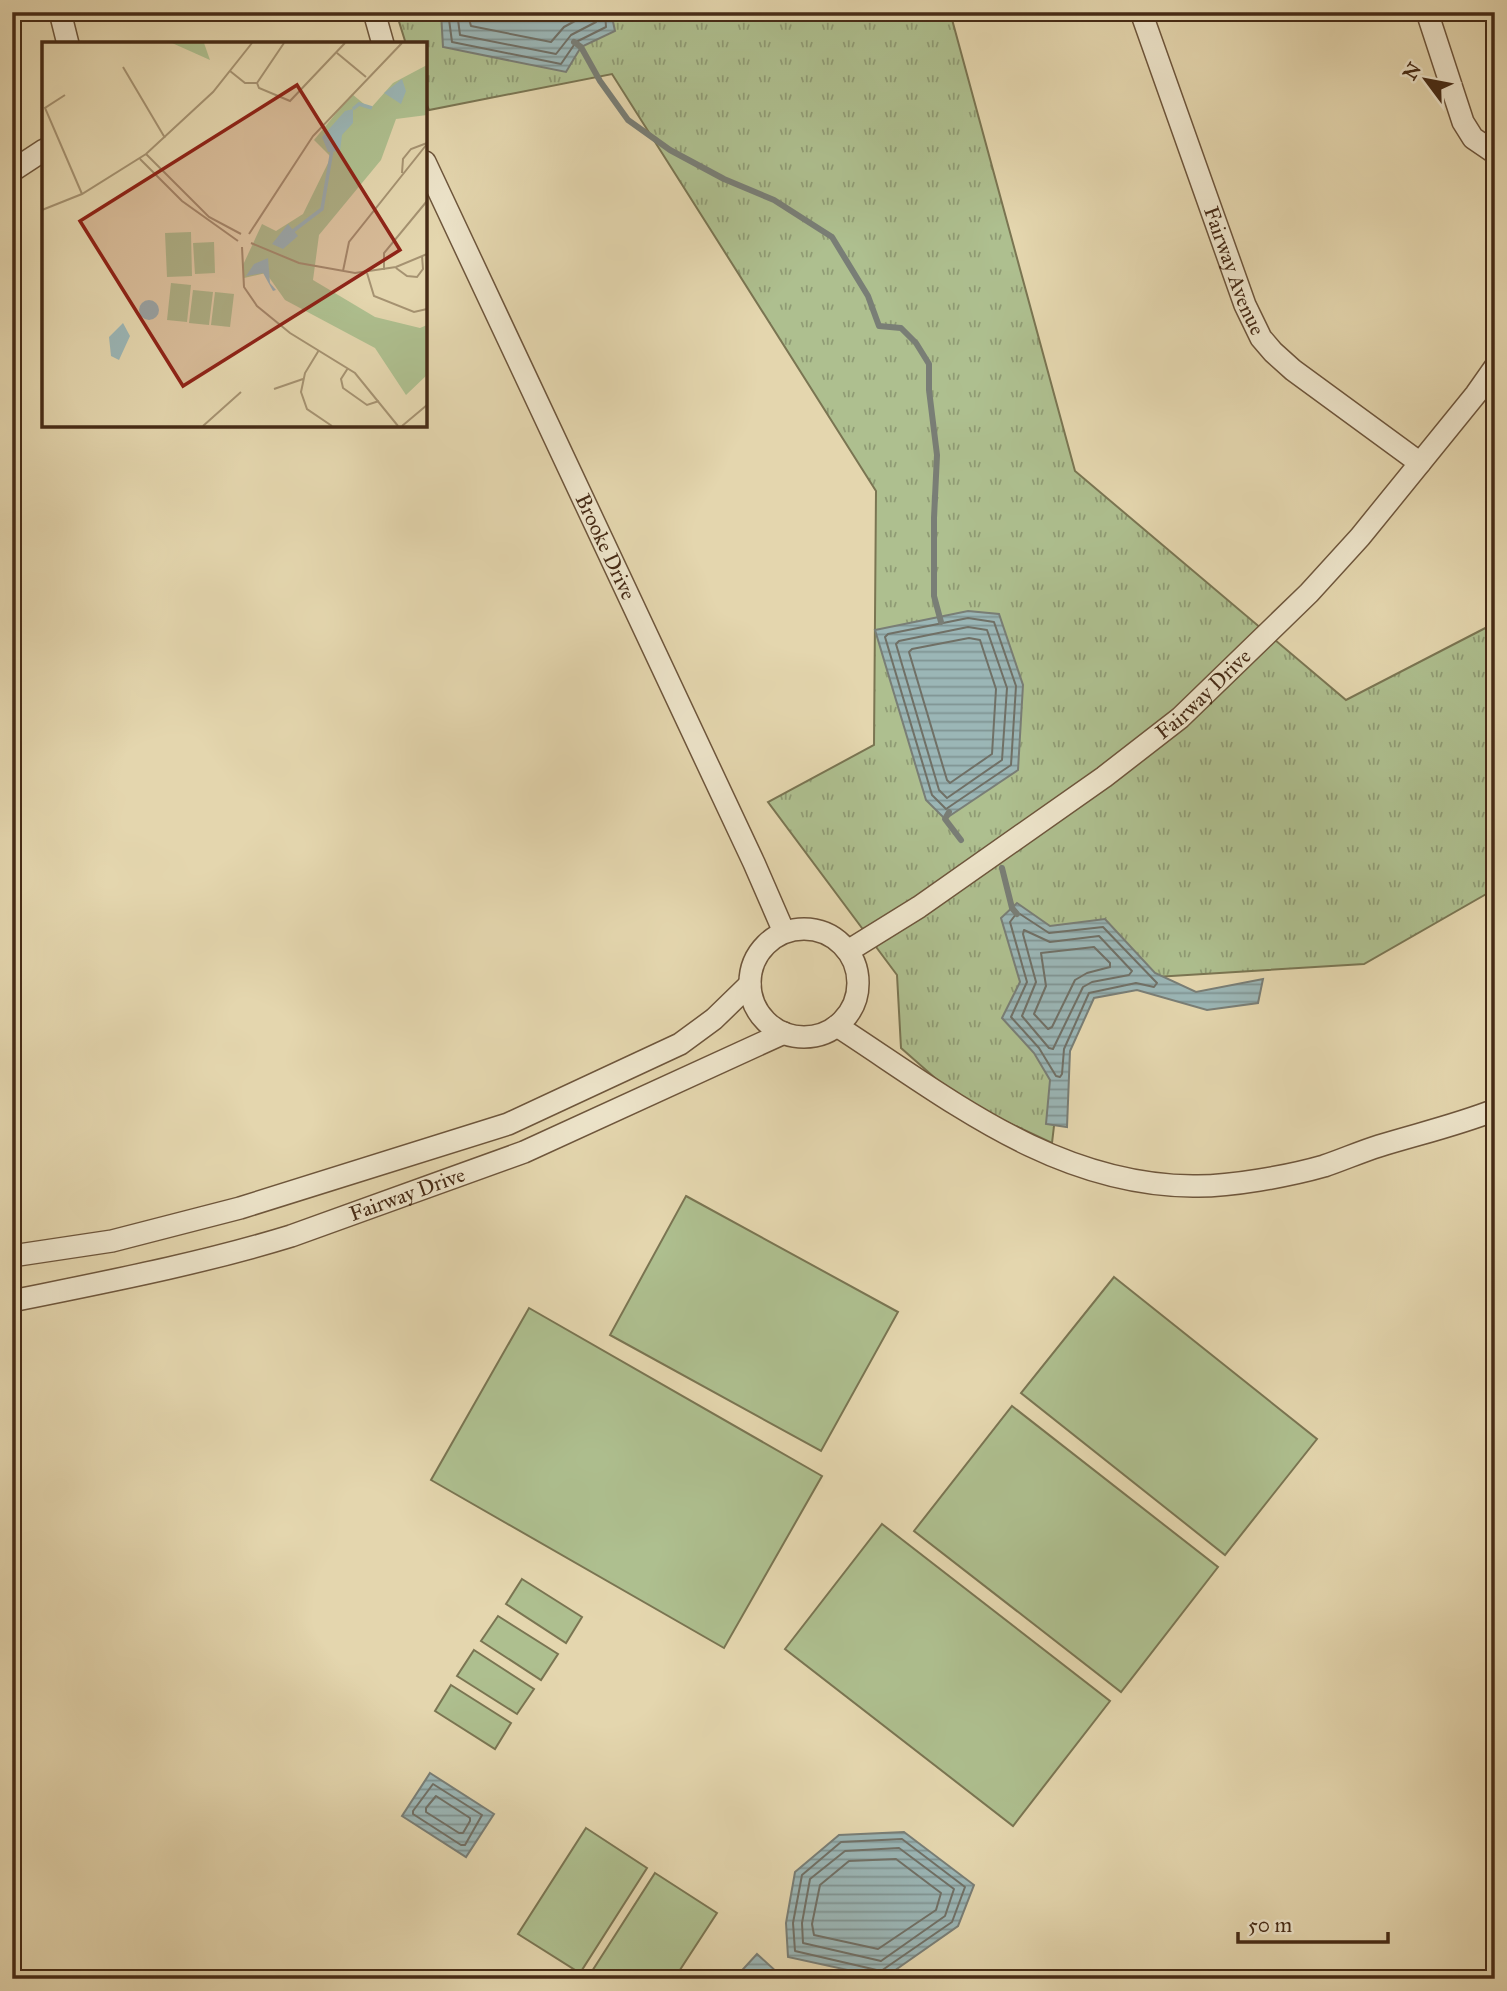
<svg xmlns="http://www.w3.org/2000/svg" width="1507" height="1991" font-family="'IM FELL Great Primer',serif">
<defs>
<pattern id="grass-tufts" width="24" height="20" patternUnits="userSpaceOnUse" patternTransform="scale(1.75)"><rect width="24" height="20" fill="#aebf8f"/><path d="M3 7l-1-3M5 7V3M7 7l1-3M15 17l-1-3M17 17v-4M19 17l1-3" fill="none" stroke="#8f9b74"/></pattern>
<pattern id="water-rules" width="6" height="5" patternUnits="userSpaceOnUse" patternTransform="scale(1.75)"><rect width="6" height="5" fill="#9bb6b6"/><path d="M0 2.5h6" fill="none" stroke="#809493"/></pattern>
</defs>
<rect width="100%" height="100%" fill="#e4d6ae"/>
<filter id="stains"><feTurbulence type="fractalNoise" baseFrequency=".00286" numOctaves="4"/><feColorMatrix values="0 0 0 0 .2 0 0 0 0 .09 0 0 0 0 .02 0 0 0 .5 -.17"/></filter>
<radialGradient id="worn" r=".72"><stop offset=".6" stop-color="#630" stop-opacity="0"/><stop offset="1" stop-color="#630" stop-opacity=".3"/></radialGradient>
<!-- grass -->
<path fill="url(#grass-tufts)" stroke="#7a7552" stroke-width="2" d="M 396,12 L 950,12 L 1075,471 L 1346,700 L 1495,623 L 1495,889 L 1364,964 L 1107,980 L 1067,1016 L 1052,1143 L 960,1100 L 901,1048 L 897,975 L 768,802 L 874,745 L 876,491 L 612,74 L 429,110 L 425,100 L 425,44 L 406,44 Z"/>
<!-- garden -->
<g fill="#aebf8f" stroke="#7a7552" stroke-width="2">
<path d="M 686,1196 L 898,1312 L 821,1451 L 610,1335 Z"/>
<path d="M 1114,1277 L 1317,1439 L 1225,1555 L 1021,1393 Z"/>
<path d="M 529,1308 L 822,1476 L 724,1648 L 431,1480 Z"/>
<path d="M 1012,1406 L 1218,1567 L 1121,1692 L 914,1531 Z"/>
<path d="M 882,1524 L 1110,1701 L 1013,1826 L 785,1649 Z"/>
<path d="M 522,1579 L 582,1617 L 566,1643 L 506,1604 Z"/>
<path d="M 498,1616 L 558,1654 L 541,1680 L 481,1641 Z"/>
<path d="M 474,1650 L 534,1689 L 517,1714 L 457,1676 Z"/>
<path d="M 451,1685 L 511,1723 L 495,1749 L 435,1711 Z"/>
<path d="M 586,1828 L 647,1868 L 580,1973 L 518,1934 Z"/>
<path d="M 655,1873 L 717,1913 L 674,1979 L 587,1979 Z"/>
</g>
<!-- water -->
<g fill="url(#water-rules)" stroke="#797e76" stroke-width="2">
<path d="M 441,12 L 611,12 L 615,31 L 581,47 L 566,72 L 443,47 Z"/>
<path d="M 968,611 L 999,614 L 1023,685 L 1018,770 L 945,819 L 926,800 L 875,630 Z"/>
<path d="M 1017,903 L 1050,926 L 1105,919 L 1155,973 L 1196,992 L 1263,979 L 1258,1003 L 1207,1010 L 1137,990 L 1094,998 L 1070,1051 L 1067,1127 L 1046,1124 L 1050,1080 L 1034,1053 L 1002,1018 L 1020,982 L 1001,918 Z"/>
<path d="M 430,1773 L 494,1814 L 466,1857 L 402,1816 Z"/>
<path d="M 904,1832 L 974,1885 L 958,1926 L 884,1978 L 788,1957 L 786,1923 L 795,1872 L 839,1835 Z"/>
<path d="M 757,1954 L 778,1973 L 773,1979 L 734,1979 Z"/>
</g>
<g fill="none" stroke-linecap="round" stroke-linejoin="round">
<!-- shore -->
<g stroke="#707066" stroke-width="2">
<path d="M 448,12 L 452,42 L 561,64 L 576,42 L 606,27 L 605,12"/>
<path d="M 457,12 L 460,35 L 556,54 L 571,35 L 596,22 L 596,12"/>
<path d="M 467,12 L 471,26 L 551,42 L 564,27 L 584,16 L 585,12"/>
<path d="M 968,618 L 994,622 L 1016,686 L 1011,765 L 946,809 L 932,795 L 885,637 L 888,634 Z"/>
<path d="M 968,627 L 987,630 L 1007,688 L 1002,760 L 947,798 L 939,790 L 896,644 L 899,641 Z"/>
<path d="M 969,638 L 980,640 L 996,689 L 992,754 L 950,783 L 947,780 L 909,652 L 912,649 Z"/>
<path d="M 1016,914 L 1020,914 L 1049,933 L 1103,927 L 1157,983 L 1154,987 L 1136,983 L 1089,993 L 1064,1049 L 1062,1074 L 1060,1077 L 1056,1076 L 1039,1048 L 1011,1017 L 1027,982 L 1010,922 Z"/>
<path d="M 1024,930 L 1050,942 L 1099,936 L 1132,971 L 1129,975 L 1092,982 L 1083,987 L 1053,1049 L 1049,1048 L 1022,1016 L 1036,982 L 1023,934 Z"/>
<path d="M 1094,947 L 1110,963 L 1110,967 L 1087,973 L 1075,980 L 1052,1027 L 1048,1029 L 1034,1014 L 1046,986 L 1041,953 Z"/>
<path d="M 433,1784 L 482,1815 L 465,1845 L 461,1845 L 413,1814 L 413,1811 Z"/>
<path d="M 436,1796 L 470,1818 L 470,1821 L 463,1833 L 459,1833 L 426,1812 L 426,1808 Z"/>
<path d="M 902,1839 L 965,1887 L 952,1922 L 881,1971 L 795,1951 L 793,1923 L 802,1875 L 841,1842 Z"/>
<path d="M 899,1848 L 954,1889 L 945,1916 L 881,1961 L 803,1943 L 802,1923 L 810,1879 L 845,1851 Z"/>
<path d="M 896,1859 L 941,1893 L 936,1910 L 878,1949 L 814,1935 L 812,1924 L 820,1885 L 849,1861 Z"/>
</g>
<!-- stream -->
<g stroke="#797e76" stroke-width="6">
<path d="M 574,42 L 581,47 L 600,81 L 628,120 L 670,150 L 724,179 L 774,200 L 832,237 L 868,296 L 879,326 L 901,328 L 916,343 L 929,364 L 929,390 L 937,455 L 934,518 L 934,596 L 941,622"/>
<path d="M 949,812 L 945,819 L 961,840"/>
<path d="M 1002,868 L 1012,908 L 1017,914"/>
</g>
<defs>
<g id="minor">
<path d="M 60,12 L 68,44"/>
<path d="M 374,12 L 383,44"/>
<path id="s1" d="M 1141,12 L 1245,305 L 1261,338 L 1273,352 L 1293,370 L 1420,463"/>
<path d="M 1427,12 L 1463,122 L 1473,138 L 1495,153"/>
<path id="s2" d="M 425,162 L 754,863 L 784,932"/>
<path d="M 12,171 L 44,150"/>
<circle cx="804" cy="983" r="54"/>
<path id="s3" d="M 848,951 L 919,907 L 1104,777 L 1180,718 L 1309,593 L 1360,537 L 1476,394 L 1495,367"/>
<path d="M 837,1026 C 948,1098 1054,1185 1193,1186 C 1229,1187 1289,1176 1324,1166 C 1342,1160 1360,1152 1379,1146 C 1418,1134 1457,1125 1495,1110"/>
<path d="M 12,1256 L 112,1241 L 240,1208 L 508,1124 L 680,1044 L 714,1019 L 750,984"/>
<path id="s4" d="M 12,1301 C 105,1282 200,1264 291,1236 L 524,1152 L 784,1033"/>
</g>
</defs>
<!-- minor casing -->
<use href="#minor" stroke="#6e563c" stroke-width="24"/>
<!-- minor -->
<use href="#minor" stroke="#ede4ca" stroke-width="21"/>
</g>
<g text-anchor="middle" dominant-baseline="central" stroke-width="5" stroke-linejoin="round" paint-order="stroke">
<!-- street labels -->
<g font-size="21" fill="#462b16" stroke="#ede4ca">
<text stroke="none"><textPath href="#s1" startOffset="275">Fairway Avenue</textPath></text>
<text stroke="none"><textPath href="#s2" startOffset="425">Brooke Drive</textPath></text>
<text stroke="none"><textPath href="#s3" startOffset="439">Fairway Drive</textPath></text>
<text stroke="none"><textPath href="#s4" startOffset="410">Fairway Drive</textPath></text>
</g>
</g>
<!-- overview -->
<g transform="translate(42 42)">
<rect width="385" height="385" fill="#e4d6ae"/>
<path d="M 385,23 L 385,73 L 354,77 L 339,118 L 277,193 L 271,238 L 333,275 L 378,286 L 385,283 L 385,333 L 364,353 L 333,306 L 243,258 L 224,231 L 202,236 L 201,223 L 220,182 L 234,189 L 261,172 L 289,115 L 272,98 L 310,52 L 328,67 L 351,41 Z" fill="#aebf8f"/>
<path d="M 130,1 L 162,1 L 168,18 Z" fill="#aebf8f"/>
<path d="M 149,190 L 150,234 L 125,235 L 123,191 ZM 172,200 L 173,231 L 153,232 L 151,201 ZM 129,241 L 149,243 L 145,280 L 125,278 ZM 151,248 L 171,250 L 167,283 L 147,281 ZM 173,250 L 192,252 L 188,285 L 169,283 Z" fill="#aebf8f"/>
<path d="M 360,37 L 364,49 L 359,62 L 342,51 ZM 311,67 L 311,81 L 300,93 L 298,109 L 286,110 L 280,95 L 303,69 ZM 246,182 L 256,194 L 241,207 L 230,202 ZM 226,216 L 228,241 L 234,248 L 231,249 L 221,231 L 204,234 L 212,222 ZM97 268a10 10 0 1 1 20 0a10 10 0 1 1-20 0ZM 81,281 L 88,294 L 77,318 L 69,314 L 67,295 Z" fill="#9bb6b6"/>
<path fill="none" stroke="#9bb6b6" stroke-width="3.5" d="M 311,67 L 317,62 L 330,66M 251,189 L 280,167 L 290,108"/>
<path fill="none" stroke="#a59271" stroke-width="2" d="M 295,11 L 324,35M 81,25 L 123,96M 188,29 L 203,41 L 215,41 L 217,46 L 248,59 L 303,1M 215,41 L 242,1M 23,53 L 3,66 L 40,152M 104,112 L 167,175 L 199,192M 98,117 L 140,159 L 196,199M 360,131 L 361,117 L 369,107 L 385,101M 0,168 L 40,152 L 104,112 L 171,50 L 210,1M 207,192 L 271,94 L 360,1M 209,201 L 257,221 L 313,231 L 354,225 L 385,212M 200,205 L 202,245 L 215,264 L 248,291 L 313,331 L 356,384M 354,226 L 365,234 L 375,235 L 381,227 L 380,214M 342,228 L 342,211 L 385,159M 301,229 L 307,200 L 385,102M 325,231 L 332,254 L 372,270 L 385,267M 277,308 L 263,331 L 259,350 L 265,367 L 290,384M 306,326 L 299,337 L 301,346 L 325,363 L 337,359M 232,347 L 261,337M 161,384 L 199,350M 360,384 L 385,363"/>
<path fill="#8f2418" fill-opacity="0.15" stroke="#8f2418" stroke-width="3.5" d="M 255,43 L 358,208 L 141,344 L 38,179 Z"/>
<rect width="385" height="385" fill="none" stroke="#462b16" stroke-width="3.5"/>
</g>
<!-- margin -->
<rect width="1507" height="1991" fill="none" stroke="#e4d6ae" stroke-width="42"/>
<rect x="14" y="14" width="1479" height="1963" fill="none" stroke="#462b16" stroke-width="3.5"/>
<rect x="21" y="21" width="1465" height="1949" fill="none" stroke="#462b16" stroke-width="2"/>
<!-- north arrow -->
<g transform="translate(1426 80) rotate(302)" stroke="#ede4ca" stroke-width="5" paint-order="stroke">
<path d="M0-5L12 26L0 18L-12 26Z" fill="#462b16"/>
<text y="-10" font-size="19" font-weight="bold" text-anchor="middle" fill="#462b16">N</text>
</g>
<!-- scale -->
<path d="M1238 1932v10h150v-10" fill="none" stroke="#462b16" stroke-width="3.5"/>
<text x="1248" y="1932" font-size="21" fill="#462b16" stroke="#ede4ca" stroke-width="5" paint-order="stroke">50 m</text>
<rect width="100%" height="100%" filter="url(#stains)"/>
<rect width="100%" height="100%" fill="url(#worn)"/>
</svg>
